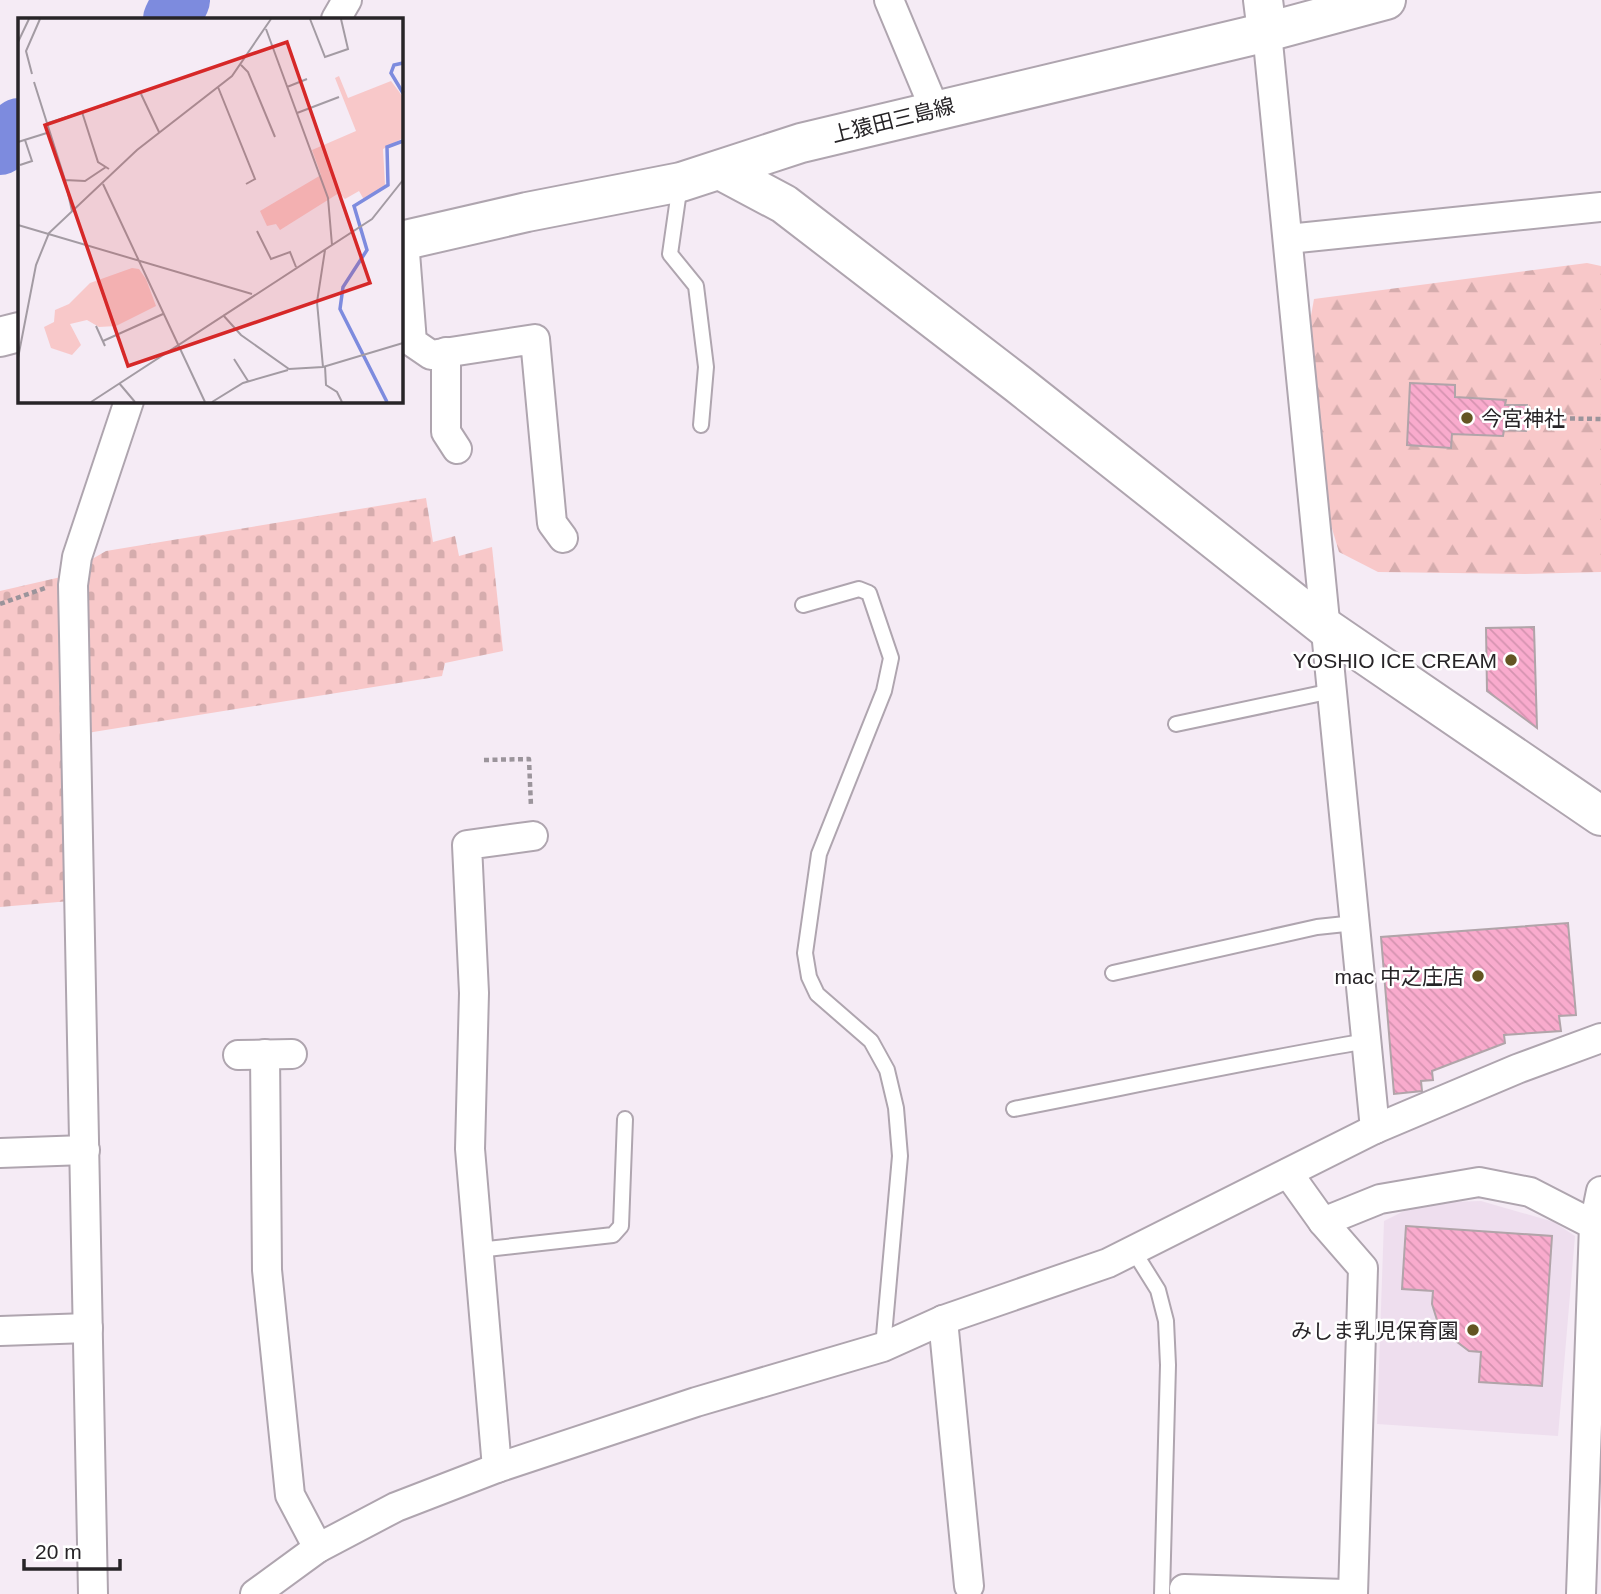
<svg xmlns="http://www.w3.org/2000/svg" width="1601" height="1594" font-family="Helvetica,'Noto Sans JP',sans-serif">
<defs>
<pattern id="forest-firs" width="22" height="20" patternUnits="userSpaceOnUse" patternTransform="scale(1.75)"><rect width="22" height="20" fill="#f8c8c9"/><path d="M5 1l3.5 6h-7zM16 11l3.5 6h-7z" fill="#d5acad"/></pattern>
<pattern id="cemetery-stones" width="16" height="16" patternUnits="userSpaceOnUse" patternTransform="scale(1.75)"><rect width="16" height="16" fill="#f8c8c9"/><path d="M2 7V4a2 2 0 0 1 4 0v3zM10 15v-3a2 2 0 0 1 4 0v3z" fill="#d5acad"/></pattern>
<pattern id="building-back-hatch" width="6" height="6" patternUnits="userSpaceOnUse" patternTransform="scale(1.75)"><rect width="6" height="6" fill="#f9abcd"/><path d="M-1 5l2 2M0 0l6 6M5-1l2 2" fill="none" stroke="#d593b0"/></pattern>
</defs>
<rect width="100%" height="100%" fill="#f5ebf5"/>
<!-- built -->
<path fill="#eedeee" d="M 1481,1201 L 1554,1222 L 1575,1236 L 1558,1436 L 1377,1424 L 1384,1221 L 1406,1210 L 1446,1202 Z"/>
<!-- forest -->
<path fill="url(#forest-firs)" d="M 1587,263 L 1601,266 L 1601,572 L 1525,574 L 1378,572 L 1339,552 L 1317,478 L 1306,344 L 1314,299 Z"/>
<!-- cemetery -->
<path fill="url(#cemetery-stones)" d="M 426,498 L 433,542 L 455,536 L 459,556 L 492,547 L 503,651 L 445,663 L 442,676 L 87,733 L 70,901 L 0,907 L 0,591 L 61,577 L 106,551 Z"/>
<g fill="none" stroke-linecap="round" stroke-linejoin="round">
<!-- river -->
<g stroke="#7d8bde" stroke-width="58">
<path d="M 172,19 L 181,0"/>
<path d="M 0,146 L 19,127"/>
</g>
</g>
<!-- building -->
<g fill="url(#building-back-hatch)" stroke="#b1a4a9" stroke-width="2">
<path d="M 1410,383 L 1455,385 L 1455,397 L 1506,400 L 1505,405 L 1527,405 L 1526,431 L 1504,430 L 1503,436 L 1452,434 L 1451,448 L 1407,445 Z"/>
<path d="M 1534,627 L 1537,728 L 1487,691 L 1486,628 Z"/>
<path d="M 1568,923 L 1576,1015 L 1559,1016 L 1561,1031 L 1504,1035 L 1505,1043 L 1432,1071 L 1433,1080 L 1421,1081 L 1422,1091 L 1394,1094 L 1381,937 Z"/>
<path d="M 1406,1226 L 1552,1236 L 1542,1386 L 1479,1382 L 1481,1352 L 1469,1351 L 1448,1335 L 1437,1320 L 1432,1304 L 1433,1291 L 1402,1289 Z"/>
</g>
<g fill="none" stroke-linecap="round" stroke-linejoin="round">
<defs>
<g id="lane">
<path d="M 680,184 L 670,254 L 696,286 L 706,367 L 701,425"/>
<path d="M 803,605 L 859,589 L 869,593 L 891,658 L 884,691 L 819,854 L 805,953 L 809,977 L 817,994 L 871,1041 L 887,1070 L 896,1108 L 900,1156 L 883,1347"/>
<path d="M 1176,724 L 1332,691"/>
<path d="M 1113,973 L 1317,927 L 1355,923"/>
<path d="M 1014,1109 C 1132,1086 1249,1061 1367,1041"/>
<path d="M 478,1250 L 613,1235 L 621,1226 L 625,1119"/>
<path d="M 1133,1250 L 1158,1290 L 1166,1321 L 1168,1365 L 1162,1594"/>
</g>
<g id="street">
<path d="M 889,0 L 935,110"/>
<path d="M 336,19 L 347,0"/>
<path d="M 1267,32 L 1375,1129"/>
<path d="M 1288,239 L 1601,207"/>
<path d="M 404,240 L 412,342 L 431,355 L 535,339 L 552,523 L 563,538"/>
<path d="M 446,352 L 446,432 L 457,449"/>
<path d="M 265,1054 L 267,1270 L 290,1495 L 318,1548"/>
<path d="M 238,1055 L 292,1054"/>
<path d="M 0,1153 L 85,1150"/>
<path d="M 1288,1173 L 1323,1222 L 1363,1268 L 1353,1594"/>
<path d="M 1323,1222 L 1380,1199 L 1479,1182 L 1530,1192 L 1594,1225 L 1581,1594"/>
<path d="M 1594,1225 L 1601,1191"/>
<path d="M 943,1320 L 969,1586"/>
<path d="M 0,1331 L 88,1328"/>
<path d="M 497,1468 L 470,1149 L 474,993 L 467,845 L 533,836"/>
<path d="M 1184,1589 L 1346,1594"/>
<path d="M 93,1594 L 73,585 L 77,557 L 129,401"/>
<path d="M 255,1594 L 318,1548 L 396,1507 L 497,1468 L 696,1402 L 883,1347 L 943,1320 L 1108,1263 L 1375,1129 L 1517,1069 L 1601,1038"/>
</g>
<g id="secondary">
<path d="M 1263,0 L 1267,32"/>
<path d="M 720,170 L 784,204 L 1018,384 L 1326,628 L 1601,816"/>
<path d="M 401,241 L 527,212 L 681,182 L 801,143 L 1267,32 L 1386,0"/>
<path d="M 0,337 L 19,332"/>
</g>
</defs>
<!-- lane casing -->
<use href="#lane" stroke="#afa5af" stroke-width="18"/>
<!-- street casing -->
<use href="#street" stroke="#afa5af" stroke-width="32"/>
<!-- secondary casing -->
<use href="#secondary" stroke="#afa5af" stroke-width="42"/>
<!-- path -->
<g stroke="#9b949b" stroke-width="4.5" stroke-dasharray="5 3.5" stroke-linecap="butt">
<path d="M 1536,418 L 1601,419"/>
<path d="M 0,604 L 45,588"/>
<path d="M 484,760 L 529,759 L 531,807"/>
</g>
<!-- lane -->
<use href="#lane" stroke="#fff" stroke-width="14"/>
<!-- street -->
<use href="#street" stroke="#fff" stroke-width="28"/>
<!-- secondary -->
<use href="#secondary" stroke="#fff" stroke-width="38"/>
</g>
<!-- markers -->
<g fill="#635522" stroke="#fff" stroke-width="2.5">
<circle cx="1467" cy="418" r="7"/>
<circle cx="1511" cy="660" r="7"/>
<circle cx="1478" cy="976" r="7"/>
<circle cx="1473" cy="1330" r="7"/>
</g>
<g text-anchor="middle" dominant-baseline="central" stroke-width="5" stroke-linejoin="round" paint-order="stroke">
<!-- street labels -->
<g font-size="21" fill="#272427" stroke="#fff">
<text transform="translate(893 120) rotate(-14)">上猿田三島線</text>
</g>
<!-- poi labels -->
<g font-size="21" fill="#272427" stroke="#fff" text-anchor="end">
<text x="1481" y="418" text-anchor="start">今宮神社</text>
<text x="1497" y="660">YOSHIO ICE CREAM</text>
<text x="1464" y="976">mac 中之庄店</text>
<text x="1459" y="1330">みしま乳児保育園</text>
</g>
</g>
<!-- overview -->
<g transform="translate(18 18)">
<rect width="385" height="385" fill="#f5ebf5"/>
<path d="M 114,250 L 121,251 L 128,261 L 138,288 L 98,308 L 81,309 L 69,302 L 52,306 L 63,327 L 54,337 L 33,330 L 26,309 L 36,304 L 37,292 L 51,286 L 72,265 Z" fill="#f8c8c9"/>
<path d="M 321,58 L 330,80 L 373,63 L 385,79 L 385,120 L 365,131 L 367,167 L 352,179 L 345,180 L 341,173 L 327,181 L 321,175 L 262,212 L 258,206 L 249,208 L 242,193 L 303,157 L 294,132 L 338,113 L 317,60 Z" fill="#f8c8c9"/>
<path fill="none" stroke="#7d8bde" stroke-width="3.5" d="M 385,45 L 376,47 L 373,55 L 385,75M 369,384 L 322,291 L 325,269 L 349,232 L 336,188 L 370,167 L 369,129 L 385,123"/>
<path fill="none" stroke="#a39ba3" stroke-width="2" d="M 292,1 L 307,39 L 330,31 L 323,1M 248,11 L 310,180 L 314,227M 0,24 L 11,1M 223,47 L 230,54 L 257,119M 14,56 L 8,33 L 22,1M 16,64 L 47,162 L 67,163 L 88,149M 200,69 L 237,161 L 228,166M 269,69 L 289,61M 123,76 L 141,114M 64,94 L 80,144 L 91,151M 279,95 L 321,79M 30,105 L 90,86M 0,124 L 32,114M 2,147 L 14,143 L 7,122M 47,162 L 54,193M 85,166 L 187,384M 0,207 L 234,276M 239,213 L 253,241 L 272,234 L 278,249M 205,297 L 223,317 L 271,351 L 305,349 L 385,325M 78,308 L 87,328M 85,323 L 145,296M 0,340 L 18,247 L 31,215 L 119,132 L 214,58 L 253,1M 216,341 L 230,363M 307,348 L 308,367 L 319,374 L 324,384M 305,349 L 299,284 L 307,232M 101,365 L 117,384M 73,384 L 354,201 L 385,162M 194,384 L 225,365 L 270,352"/>
<path fill="#d62828" fill-opacity="0.15" stroke="#d62828" stroke-width="3.5" d="M 269,24 L 352,265 L 110,348 L 27,107 Z"/>
<rect width="385" height="385" fill="none" stroke="#272427" stroke-width="3.5"/>
</g>
<!-- scale -->
<path d="M24 1559v10h96v-10" fill="none" stroke="#272427" stroke-width="3.5"/>
<text x="35" y="1559" font-size="21" fill="#272427" stroke="#ffffff" stroke-width="5" paint-order="stroke">20 m</text>
</svg>
